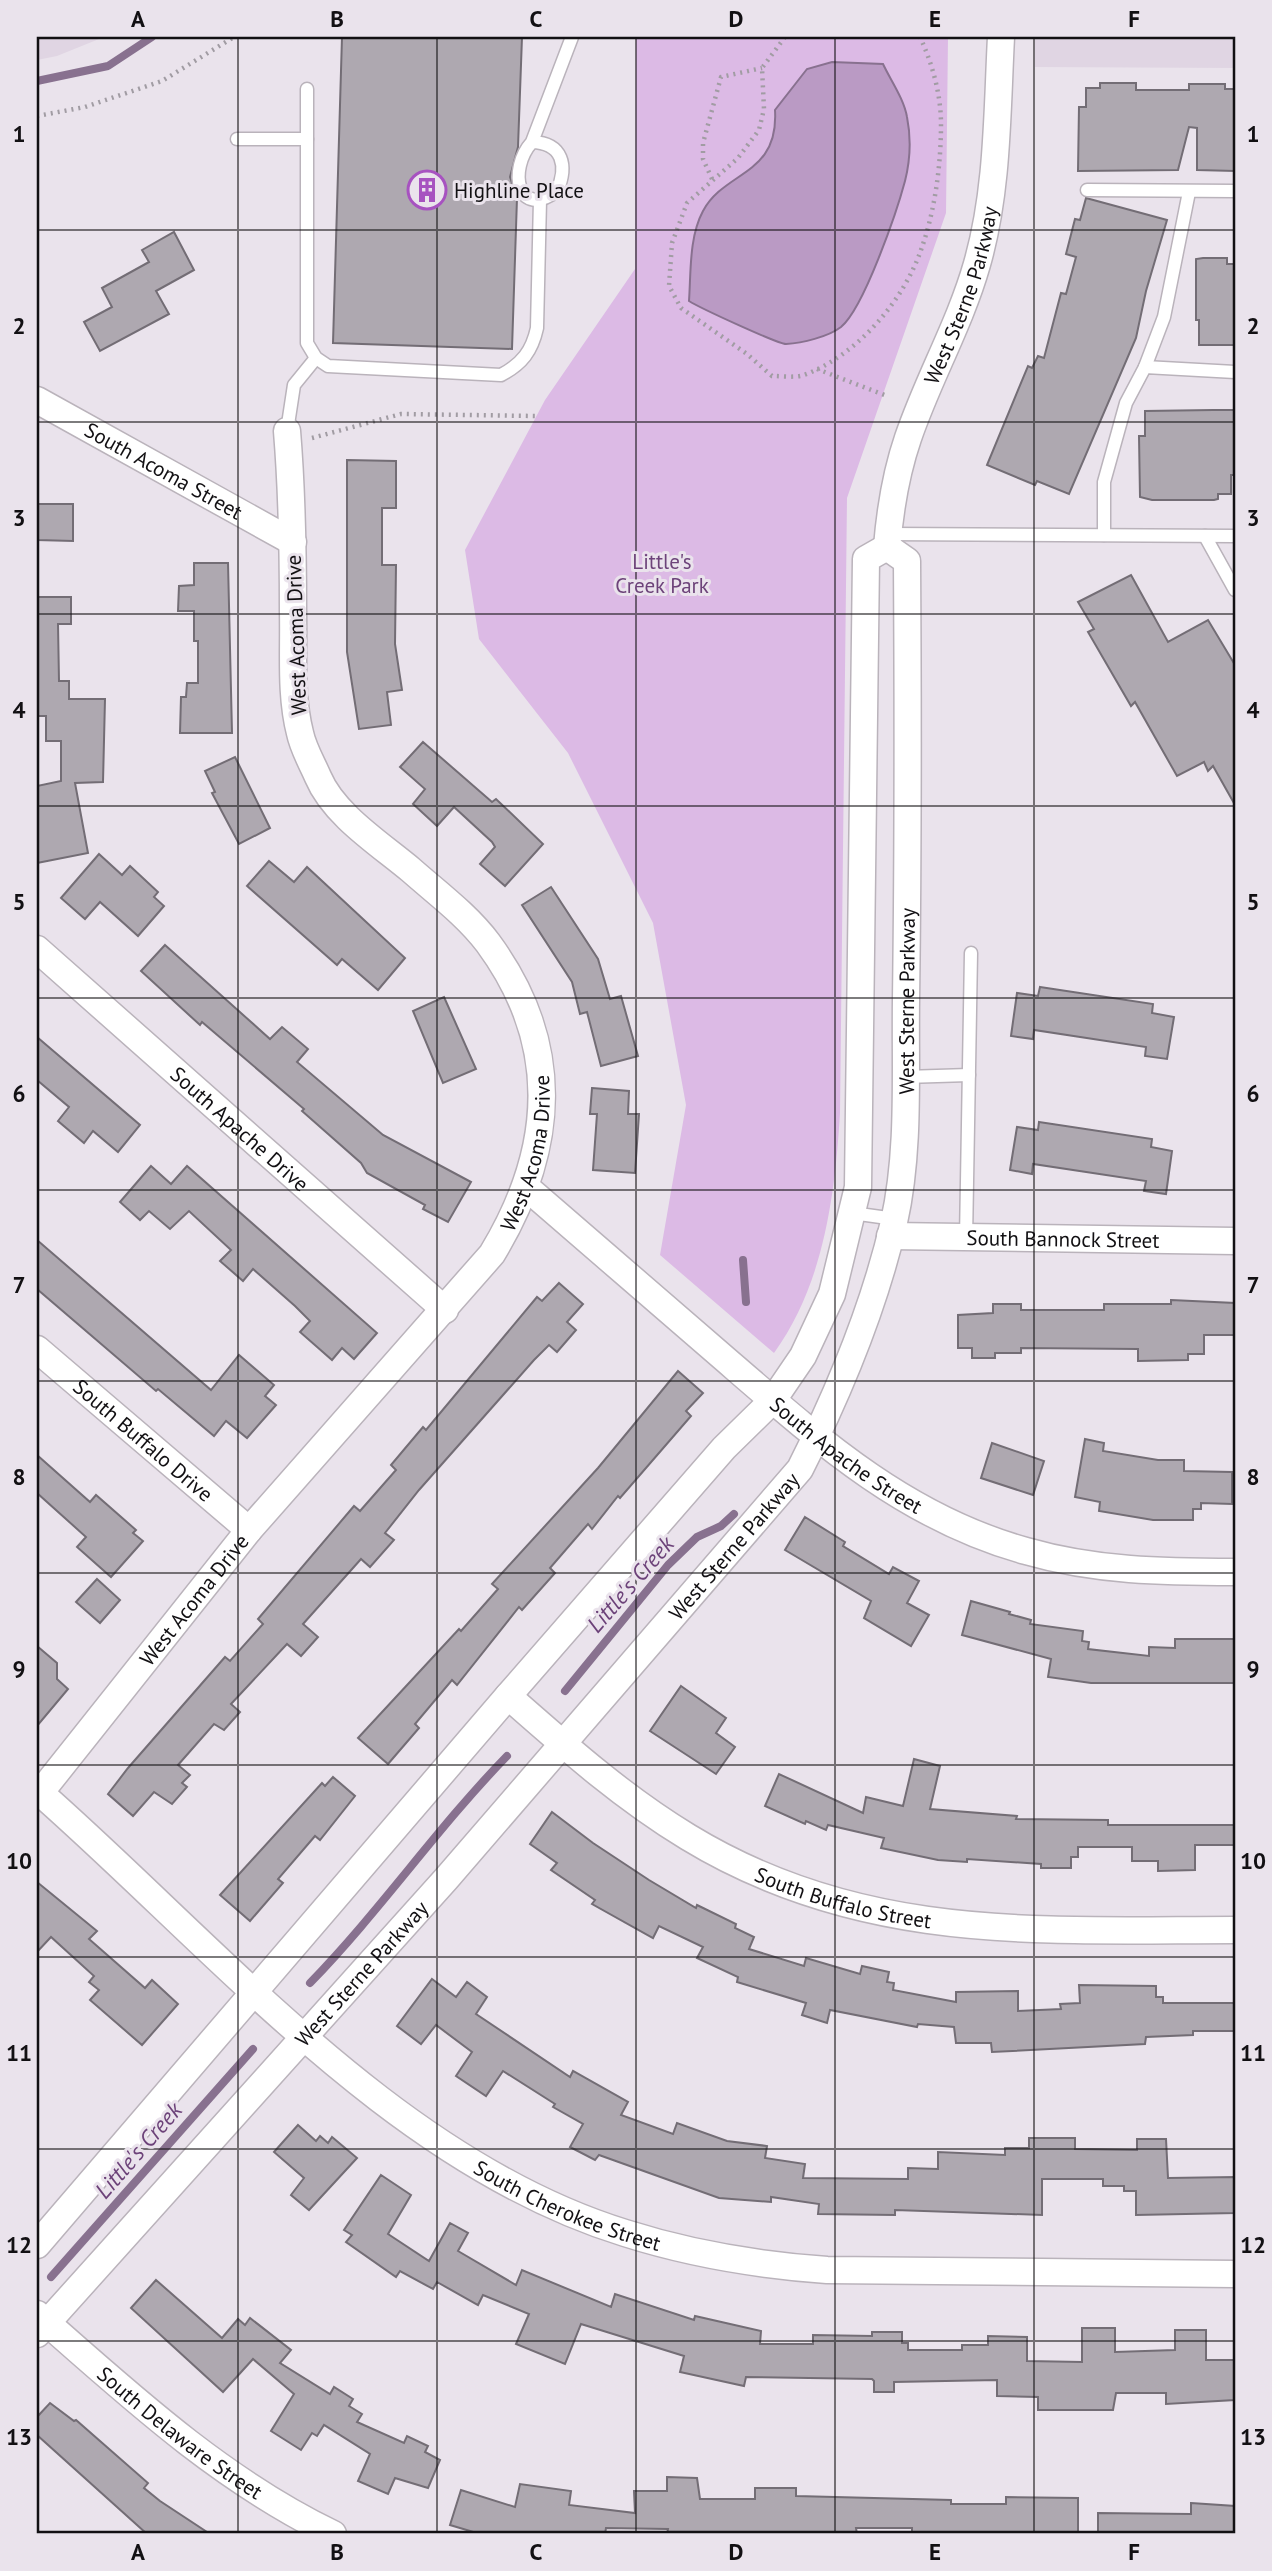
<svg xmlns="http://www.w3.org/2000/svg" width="1272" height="2571" font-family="'PT Sans',sans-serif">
<rect width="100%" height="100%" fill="#eae3ec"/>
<!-- built -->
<g fill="#e0d5e3">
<path d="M 37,37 L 104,37 L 57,56 L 37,60 Z"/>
<path d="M 1035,37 L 1235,37 L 1235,68 L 1035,67 Z"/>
</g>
<!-- green -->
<path fill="#dcbae5" d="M 636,37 L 948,37 L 946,213 L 847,498 L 840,1113 C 835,1195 824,1284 774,1353 L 660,1255 L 686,1105 L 653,923 L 568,753 L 479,639 L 465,550 L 545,400 L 635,269 Z"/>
<!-- water -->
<path fill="#ba9ac4" stroke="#88718f" stroke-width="2" d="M 832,62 L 883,64 C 891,81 904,99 907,117 C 911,137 910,161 905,181 C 897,211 864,308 841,327 C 828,337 802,343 786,344 C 778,344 700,308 689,301 C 691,272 689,237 703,211 C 725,170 779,176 775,110 L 807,69 Z"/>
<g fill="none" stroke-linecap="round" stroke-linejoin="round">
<!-- stream -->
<g stroke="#88718f" stroke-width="8">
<path d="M 37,81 L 108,66 L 152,37"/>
<path d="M 743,1260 L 746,1302"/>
<path d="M 565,1691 L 668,1565 L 697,1537 L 721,1526 L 734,1514"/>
<path d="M 310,1983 C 380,1911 437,1828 507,1756"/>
<path d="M 51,2277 L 253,2049"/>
</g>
</g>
<!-- building -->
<g fill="#aea8b0" stroke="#736d75" stroke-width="2">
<path d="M 342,37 L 522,37 L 518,147 L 510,177 L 517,198 L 512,349 L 333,343 Z"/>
<path d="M 1100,83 L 1136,83 L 1136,90 L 1189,90 L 1189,84 L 1225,84 L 1225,89 L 1235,89 L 1235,171 L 1197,170 L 1197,128 L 1189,127 L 1178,170 L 1078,171 L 1079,107 L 1086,107 L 1086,88 L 1100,88 Z"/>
<path d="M 1086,198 L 1167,220 L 1146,291 L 1136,338 L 1069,494 L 1037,481 L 1035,485 L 987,465 L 1028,366 L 1032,368 L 1038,356 L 1044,358 L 1061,293 L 1066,294 L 1076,257 L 1066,254 L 1075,219 L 1080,220 Z"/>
<path d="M 174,232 L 194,270 L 156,291 L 169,314 L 100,351 L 84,322 L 112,307 L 102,288 L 149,262 L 142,250 Z"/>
<path d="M 1203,258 L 1227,258 L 1227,264 L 1235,264 L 1235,345 L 1199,345 L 1199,320 L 1196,320 L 1196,259 Z"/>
<path d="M 1213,410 L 1235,410 L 1235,475 L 1231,475 L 1231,494 L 1218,494 L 1218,499 L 1214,500 L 1152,500 L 1140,497 L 1139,436 L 1145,436 L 1145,411 Z"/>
<path d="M 347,460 L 396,461 L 396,508 L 382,508 L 382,565 L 396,565 L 395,644 L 402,690 L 387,692 L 391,725 L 359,729 L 347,652 Z"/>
<path d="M 37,504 L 73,504 L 73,541 L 37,540 Z"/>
<path d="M 194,563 L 228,563 L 232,733 L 180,733 L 181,697 L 186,697 L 187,683 L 198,683 L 198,641 L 194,641 L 194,611 L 178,611 L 179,586 L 194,585 Z"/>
<path d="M 1131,575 L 1168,642 L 1208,620 L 1235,665 L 1235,805 L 1213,766 L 1208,771 L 1204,762 L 1177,776 L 1135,702 L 1131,706 L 1088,632 L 1094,629 L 1078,602 Z"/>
<path d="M 37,597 L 71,597 L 71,624 L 58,624 L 59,681 L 69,681 L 69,699 L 105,699 L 103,782 L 75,783 L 88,853 L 37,863 L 37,786 L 61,781 L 61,741 L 46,741 L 46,716 L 37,716 Z"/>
<path d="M 423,742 L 492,802 L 496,799 L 543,844 L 505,886 L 480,864 L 495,847 L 492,842 L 454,807 L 437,826 L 413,804 L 425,789 L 400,767 Z"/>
<path d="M 235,757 L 270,828 L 239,844 L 212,793 L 215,792 L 205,771 Z"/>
<path d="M 99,854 L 122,875 L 130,866 L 158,892 L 154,897 L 164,906 L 138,936 L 100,902 L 85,919 L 61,898 Z"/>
<path d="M 269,861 L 294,882 L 307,867 L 405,958 L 378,990 L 342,959 L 337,965 L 247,886 Z"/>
<path d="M 551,887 L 598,959 L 610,999 L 621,996 L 638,1056 L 601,1066 L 587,1012 L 580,1014 L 572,982 L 522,905 Z"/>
<path d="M 165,945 L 270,1039 L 282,1027 L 308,1049 L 297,1062 L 383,1135 L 471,1182 L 448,1222 L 423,1209 L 425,1205 L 367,1173 L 361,1163 L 302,1111 L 304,1109 L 202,1022 L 200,1025 L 141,971 Z"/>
<path d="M 1040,987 L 1153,1004 L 1152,1013 L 1174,1017 L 1167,1059 L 1145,1056 L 1146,1047 L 1034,1030 L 1033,1039 L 1011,1036 L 1017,993 L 1038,996 Z"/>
<path d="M 444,997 L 476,1069 L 443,1083 L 413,1011 Z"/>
<path d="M 37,1037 L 140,1125 L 118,1152 L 93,1131 L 84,1143 L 58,1121 L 69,1107 L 37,1080 Z"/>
<path d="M 592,1088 L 629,1091 L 628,1114 L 639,1114 L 635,1173 L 593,1170 L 597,1114 L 590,1114 Z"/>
<path d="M 1039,1122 L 1152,1139 L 1151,1147 L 1172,1151 L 1166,1194 L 1144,1191 L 1146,1181 L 1033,1164 L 1032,1174 L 1010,1170 L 1017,1127 L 1038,1130 Z"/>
<path d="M 151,1166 L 171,1184 L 187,1166 L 377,1333 L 354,1359 L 342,1348 L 332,1360 L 300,1332 L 310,1321 L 295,1306 L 253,1269 L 243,1281 L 220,1261 L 231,1250 L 189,1211 L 170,1229 L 149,1211 L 140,1220 L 120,1202 Z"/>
<path d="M 37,1240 L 211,1390 L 239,1355 L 274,1385 L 265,1396 L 276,1405 L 247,1438 L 226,1421 L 214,1436 L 158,1389 L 156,1391 L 37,1289 Z"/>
<path d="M 559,1283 L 583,1304 L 567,1322 L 576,1330 L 557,1352 L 549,1345 L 534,1360 L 419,1490 L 385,1533 L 394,1540 L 370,1567 L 361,1559 L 303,1624 L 318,1637 L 301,1656 L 287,1644 L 231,1704 L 240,1712 L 224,1730 L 214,1724 L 178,1765 L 190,1775 L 182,1783 L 187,1787 L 172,1804 L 154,1792 L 133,1816 L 108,1794 L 128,1768 L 225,1657 L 230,1661 L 263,1624 L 258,1619 L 354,1506 L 360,1511 L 396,1470 L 391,1465 L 423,1427 L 426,1430 L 537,1297 L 542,1301 Z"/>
<path d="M 1171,1300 L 1235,1303 L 1235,1335 L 1204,1335 L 1204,1354 L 1188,1354 L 1188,1360 L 1138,1361 L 1138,1349 L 1021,1348 L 1021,1353 L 995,1353 L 995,1358 L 972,1358 L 972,1348 L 958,1348 L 958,1315 L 993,1313 L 993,1304 L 1021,1304 L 1021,1310 L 1104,1310 L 1104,1304 L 1171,1304 Z"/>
<path d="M 678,1371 L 703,1393 L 686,1411 L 691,1416 L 620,1498 L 618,1496 L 592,1529 L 588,1524 L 550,1568 L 555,1573 L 522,1610 L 519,1607 L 457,1685 L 452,1680 L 415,1724 L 419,1728 L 388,1764 L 358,1738 L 459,1629 L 461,1631 L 498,1589 L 492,1584 L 598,1468 Z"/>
<path d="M 1085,1439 L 1104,1443 L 1103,1451 L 1158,1460 L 1184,1460 L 1184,1471 L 1232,1472 L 1232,1504 L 1201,1503 L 1201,1509 L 1193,1509 L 1193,1520 L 1153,1520 L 1099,1511 L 1100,1502 L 1075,1497 Z"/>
<path d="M 992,1443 L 1044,1461 L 1033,1495 L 981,1478 Z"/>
<path d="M 37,1455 L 90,1502 L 96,1495 L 136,1530 L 133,1533 L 143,1541 L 111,1577 L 77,1547 L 86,1537 L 37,1493 Z"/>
<path d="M 805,1517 L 845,1542 L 843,1546 L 889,1574 L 893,1567 L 919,1581 L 907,1603 L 929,1615 L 911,1646 L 864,1618 L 871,1601 L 785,1550 Z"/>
<path d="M 97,1579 L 120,1600 L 100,1623 L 76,1602 Z"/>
<path d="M 971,1601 L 1010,1612 L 1009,1614 L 1031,1620 L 1030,1624 L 1083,1631 L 1082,1641 L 1089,1642 L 1088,1649 L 1149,1656 L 1149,1647 L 1175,1648 L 1175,1639 L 1235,1639 L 1235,1683 L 1091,1683 L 1048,1677 L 1051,1659 L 962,1635 Z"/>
<path d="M 37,1646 L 57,1663 L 57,1679 L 68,1689 L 37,1726 Z"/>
<path d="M 681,1686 L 726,1718 L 716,1733 L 735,1747 L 716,1774 L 650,1731 Z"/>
<path d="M 914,1759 L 940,1766 L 930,1809 L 1017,1816 L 1016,1819 L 1108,1820 L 1108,1825 L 1235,1825 L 1235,1845 L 1195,1845 L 1195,1870 L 1158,1871 L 1158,1861 L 1132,1861 L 1132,1847 L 1078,1847 L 1078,1857 L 1071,1857 L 1071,1868 L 1041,1868 L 1041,1864 L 967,1859 L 967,1862 L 938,1860 L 881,1848 L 884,1838 L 828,1825 L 826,1830 L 806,1821 L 805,1824 L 765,1806 L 779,1774 L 863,1813 L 866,1797 L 903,1806 Z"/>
<path d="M 333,1777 L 355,1796 L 320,1840 L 315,1836 L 278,1879 L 283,1883 L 250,1921 L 220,1895 L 322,1783 L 325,1786 Z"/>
<path d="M 552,1812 L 593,1843 L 649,1880 L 696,1908 L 697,1905 L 736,1924 L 735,1928 L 754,1937 L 749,1949 L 804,1966 L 806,1958 L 860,1974 L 862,1966 L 889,1972 L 887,1982 L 894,1983 L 893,1990 L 956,2002 L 956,1992 L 1018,1991 L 1018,2011 L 1061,2009 L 1060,2004 L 1080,2003 L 1079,1985 L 1156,1986 L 1156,1997 L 1163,1997 L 1163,2003 L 1235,2003 L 1235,2031 L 1193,2031 L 1193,2035 L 1146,2037 L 1145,2044 L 992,2052 L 991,2043 L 956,2043 L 954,2027 L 918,2024 L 917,2027 L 830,2010 L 827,2023 L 802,2015 L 806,2003 L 737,1982 L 738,1977 L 697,1958 L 703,1947 L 659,1926 L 653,1938 L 592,1904 L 595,1900 L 551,1870 L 557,1863 L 530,1844 Z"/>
<path d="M 37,1882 L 97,1931 L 89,1939 L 145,1988 L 152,1980 L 178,2004 L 142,2045 L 90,2000 L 99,1990 L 89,1982 L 94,1976 L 51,1937 L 37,1952 Z"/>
<path d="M 432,1979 L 456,1997 L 467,1982 L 487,1997 L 476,2014 L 570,2077 L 573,2071 L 628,2102 L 621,2115 L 673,2134 L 677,2123 L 727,2141 L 767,2146 L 765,2158 L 805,2164 L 803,2178 L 908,2179 L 908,2168 L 938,2169 L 938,2152 L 1005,2155 L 1005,2148 L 1029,2148 L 1029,2138 L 1075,2138 L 1075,2149 L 1137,2150 L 1137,2139 L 1166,2139 L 1168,2178 L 1235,2177 L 1235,2213 L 1136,2215 L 1136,2191 L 1124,2191 L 1124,2186 L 1103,2186 L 1103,2179 L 1042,2179 L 1042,2215 L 895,2210 L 895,2215 L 818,2214 L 819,2204 L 771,2197 L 771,2202 L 719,2198 L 599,2155 L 595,2160 L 570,2147 L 583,2124 L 553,2107 L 555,2104 L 503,2071 L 486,2096 L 456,2076 L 472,2052 L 436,2025 L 421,2044 L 397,2026 Z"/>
<path d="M 298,2125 L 316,2141 L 320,2136 L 328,2143 L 332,2137 L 357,2158 L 309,2210 L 291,2195 L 304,2178 L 274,2152 Z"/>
<path d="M 381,2175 L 411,2195 L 388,2234 L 429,2261 L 450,2223 L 468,2233 L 458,2251 L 516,2285 L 522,2270 L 611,2307 L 615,2294 L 694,2320 L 695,2316 L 761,2331 L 760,2344 L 813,2344 L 813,2335 L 872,2336 L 872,2332 L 902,2332 L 902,2343 L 908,2343 L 908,2350 L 962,2350 L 962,2345 L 988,2345 L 988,2336 L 1027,2337 L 1027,2361 L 1082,2362 L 1082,2328 L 1115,2328 L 1115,2352 L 1175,2350 L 1175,2330 L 1206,2330 L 1206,2360 L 1235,2360 L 1235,2400 L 1166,2404 L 1166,2393 L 1116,2393 L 1113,2410 L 1038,2410 L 1038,2397 L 997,2396 L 997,2380 L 894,2382 L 894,2392 L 874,2392 L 874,2381 L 872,2379 L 746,2377 L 744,2386 L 680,2372 L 684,2356 L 581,2324 L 565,2364 L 516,2344 L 529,2314 L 483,2295 L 478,2305 L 437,2282 L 433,2289 L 400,2271 L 396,2277 L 346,2242 L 352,2235 L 344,2230 Z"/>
<path d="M 156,2280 L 222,2338 L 238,2319 L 245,2325 L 250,2318 L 291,2350 L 280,2363 L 330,2394 L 334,2387 L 353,2399 L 349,2406 L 362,2414 L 357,2422 L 404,2443 L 407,2436 L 428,2446 L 425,2452 L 440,2460 L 428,2488 L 395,2478 L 388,2494 L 358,2481 L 370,2454 L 324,2425 L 317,2436 L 312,2433 L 301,2450 L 271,2431 L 294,2394 L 253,2359 L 223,2392 L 131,2308 Z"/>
<path d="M 50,2403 L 74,2421 L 76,2420 L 148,2483 L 144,2488 L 160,2501 L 210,2534 L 147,2534 L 37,2435 L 37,2417 Z"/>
<path d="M 667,2477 L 697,2478 L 700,2499 L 755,2499 L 755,2488 L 796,2488 L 796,2496 L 951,2500 L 951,2504 L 1006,2504 L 1006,2497 L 1078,2498 L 1078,2532 L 912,2534 L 912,2528 L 856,2528 L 857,2534 L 667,2534 L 668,2529 L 606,2528 L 605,2534 L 480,2534 L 450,2525 L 461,2490 L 515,2507 L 520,2484 L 571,2491 L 569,2505 L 635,2513 L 634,2491 L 667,2491 Z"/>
<path d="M 1191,2503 L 1235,2506 L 1235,2534 L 1098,2534 L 1098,2513 L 1191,2514 Z"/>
</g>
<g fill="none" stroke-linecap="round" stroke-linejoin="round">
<defs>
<g id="service">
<path d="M 307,89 L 307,343 L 316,358 L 328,366 L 501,375 C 522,364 532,351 537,328 L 540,200"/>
<path d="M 237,139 L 307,139"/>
<path d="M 532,142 C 563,143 568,166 557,191 C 518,220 507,170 532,142 L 572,37"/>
<path d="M 1087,190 L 1235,191"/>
<path d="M 1145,367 L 1164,317 L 1189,192"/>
<path d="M 287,431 L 294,385 L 316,358"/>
<path d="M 888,534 L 1235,536"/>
<path d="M 1104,535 L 1104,482 L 1126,403 L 1145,367 L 1235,372"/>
<path d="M 1205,536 L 1235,590"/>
<path d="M 905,1077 L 969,1075"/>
<path d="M 852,1213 L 895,1219"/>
<path d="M 966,1239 L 971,953"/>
</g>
<g id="minor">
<path id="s1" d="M 37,400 L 293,542"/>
<path id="s2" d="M 887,547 C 890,510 896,473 908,438 C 928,379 960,324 977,264 C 998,191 997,113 1001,37"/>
<path id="s3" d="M 37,949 L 445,1310"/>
<path id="s4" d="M 526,1187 C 590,1242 654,1298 718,1353 C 813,1435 902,1517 1026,1551 C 1095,1571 1164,1572 1235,1572"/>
<path id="s5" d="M 890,1236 L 1235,1241"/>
<path id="s6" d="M 37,1349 L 249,1530"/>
<path id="s7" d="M 508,1696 C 566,1747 622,1797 688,1837 C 862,1943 1041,1930 1235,1930"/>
<path id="s8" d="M 37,1790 C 214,1945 394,2162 625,2233 C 691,2254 758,2265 827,2270 L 1235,2274"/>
<path id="s9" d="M 40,1793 L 249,1530 L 492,1254 C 555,1150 563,1045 488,943 C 467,915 437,893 411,870 C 380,844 334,815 318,777 C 312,763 303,748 300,733 C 290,694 294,652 293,612 C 293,551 292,491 287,431"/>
<path d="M 37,2245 L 508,1696 L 724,1448 L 773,1400 L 803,1356 L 832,1294 L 858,1187 L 866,559 L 887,547"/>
<path id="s10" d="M 37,2314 C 130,2396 221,2480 333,2534"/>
<path id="s11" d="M 37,2334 L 446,1879 L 800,1469 C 840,1390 874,1308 894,1222 C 910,1151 905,1073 906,1000 C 908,854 908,708 907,561 L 887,547"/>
</g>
</defs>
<!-- service casing -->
<use href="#service" stroke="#bab3bb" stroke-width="15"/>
<!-- minor casing -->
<use href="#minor" stroke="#bab3bb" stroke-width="29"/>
<!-- path -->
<g stroke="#a19ca3" stroke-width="4.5" stroke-dasharray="2 5" stroke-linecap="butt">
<path d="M 785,37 L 762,68 L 764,109 L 759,130 L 738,158 L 687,203 L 672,243 L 669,286 L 681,308 L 747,354 L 772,376 C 782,376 795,378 804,375 C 856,356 903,302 921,250 C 935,211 941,165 941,124 C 941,94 932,63 920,37"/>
<path d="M 37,116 L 85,107 L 162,81 L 234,37"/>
<path d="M 712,179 L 703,159 L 703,143 L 721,77 L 762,68"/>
<path d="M 817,369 L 887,396"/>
<path d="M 312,438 L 401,414 L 536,416"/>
</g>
<!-- service -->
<use href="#service" stroke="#fff" stroke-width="12"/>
<!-- minor -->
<use href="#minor" stroke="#fff" stroke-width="26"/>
</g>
<!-- grid -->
<path fill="none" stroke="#121013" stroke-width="2" stroke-opacity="0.55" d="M 238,37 L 238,2534M 437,37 L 437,2534M 636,37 L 636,2534M 835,37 L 835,2534M 1034,37 L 1034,2534M 37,230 L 1235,230M 37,422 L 1235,422M 37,614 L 1235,614M 37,806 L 1235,806M 37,998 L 1235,998M 37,1190 L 1235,1190M 37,1381 L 1235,1381M 37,1573 L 1235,1573M 37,1765 L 1235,1765M 37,1957 L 1235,1957M 37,2149 L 1235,2149M 37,2341 L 1235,2341"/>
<!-- icons -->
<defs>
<symbol id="building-ring" viewBox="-11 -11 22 22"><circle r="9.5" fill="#eae3ec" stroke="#a752c0" stroke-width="1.5"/><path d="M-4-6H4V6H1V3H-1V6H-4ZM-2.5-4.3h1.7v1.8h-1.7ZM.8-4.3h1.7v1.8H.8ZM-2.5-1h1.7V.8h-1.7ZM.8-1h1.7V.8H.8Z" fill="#a752c0"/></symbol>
</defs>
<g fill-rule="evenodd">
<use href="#building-ring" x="405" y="168" width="44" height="44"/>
</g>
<g text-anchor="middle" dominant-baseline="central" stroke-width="6" stroke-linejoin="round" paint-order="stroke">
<!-- poi labels -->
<g font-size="21" fill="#121013" stroke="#eae3ec" text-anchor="start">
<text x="454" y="190">Highline Place</text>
</g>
<!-- street labels -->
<g font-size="21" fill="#121013" stroke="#eae3ec">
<text stroke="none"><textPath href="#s2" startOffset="264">West Sterne Parkway</textPath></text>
<text stroke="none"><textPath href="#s1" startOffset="145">South Acoma Street</textPath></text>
<text transform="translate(296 635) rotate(-92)">West Acoma Drive</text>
<text stroke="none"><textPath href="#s11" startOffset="1640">West Sterne Parkway</textPath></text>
<text stroke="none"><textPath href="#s3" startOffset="271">South Apache Drive</textPath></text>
<text stroke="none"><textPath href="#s9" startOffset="812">West Acoma Drive</textPath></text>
<text stroke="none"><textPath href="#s5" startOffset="173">South Bannock Street</textPath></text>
<text stroke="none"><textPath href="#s6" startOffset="140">South Buffalo Drive</textPath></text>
<text stroke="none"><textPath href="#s4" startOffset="418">South Apache Street</textPath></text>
<text stroke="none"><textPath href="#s11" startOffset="1052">West Sterne Parkway</textPath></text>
<text stroke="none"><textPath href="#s9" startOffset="247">West Acoma Drive</textPath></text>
<text stroke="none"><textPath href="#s7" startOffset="397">South Buffalo Street</textPath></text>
<text stroke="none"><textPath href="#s11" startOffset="485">West Sterne Parkway</textPath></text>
<text stroke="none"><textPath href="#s8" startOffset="679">South Cherokee Street</textPath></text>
<text stroke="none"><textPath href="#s10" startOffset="186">South Delaware Street</textPath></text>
</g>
<!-- park labels -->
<g font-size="21" fill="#6d437a" stroke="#eae3ec">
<text x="662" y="561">Little's<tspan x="662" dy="24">Creek Park</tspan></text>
</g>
<!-- water labels -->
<g font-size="23" font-style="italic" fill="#6c4279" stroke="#eae3ec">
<text transform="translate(630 1584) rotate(-49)">Little's Creek</text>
<text transform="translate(138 2150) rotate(-49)">Little's Creek</text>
</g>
</g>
<!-- border -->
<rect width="1272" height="2571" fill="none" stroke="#eae3ec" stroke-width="77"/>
<rect x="38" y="38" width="1196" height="2494" fill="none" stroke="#121013" stroke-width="2.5"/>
<g font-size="23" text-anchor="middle" font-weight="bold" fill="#121013">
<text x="138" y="27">A</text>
<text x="337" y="27">B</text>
<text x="536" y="27">C</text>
<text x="736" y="27">D</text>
<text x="935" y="27">E</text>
<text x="1134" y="27">F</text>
<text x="19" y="142">1</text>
<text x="1253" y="142">1</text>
<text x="19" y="334">2</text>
<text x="1253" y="334">2</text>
<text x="19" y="526">3</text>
<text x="1253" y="526">3</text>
<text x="19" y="718">4</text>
<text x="1253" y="718">4</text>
<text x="19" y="910">5</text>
<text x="1253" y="910">5</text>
<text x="19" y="1102">6</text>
<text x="1253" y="1102">6</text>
<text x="19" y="1293">7</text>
<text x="1253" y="1293">7</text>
<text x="19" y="1485">8</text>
<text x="1253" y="1485">8</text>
<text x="19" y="1677">9</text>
<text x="1253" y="1677">9</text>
<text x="19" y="1869">10</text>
<text x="1253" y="1869">10</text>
<text x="19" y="2061">11</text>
<text x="1253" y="2061">11</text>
<text x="19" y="2253">12</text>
<text x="1253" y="2253">12</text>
<text x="19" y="2445">13</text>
<text x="1253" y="2445">13</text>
<text x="138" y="2560">A</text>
<text x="337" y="2560">B</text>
<text x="536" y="2560">C</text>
<text x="736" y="2560">D</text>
<text x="935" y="2560">E</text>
<text x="1134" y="2560">F</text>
</g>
</svg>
